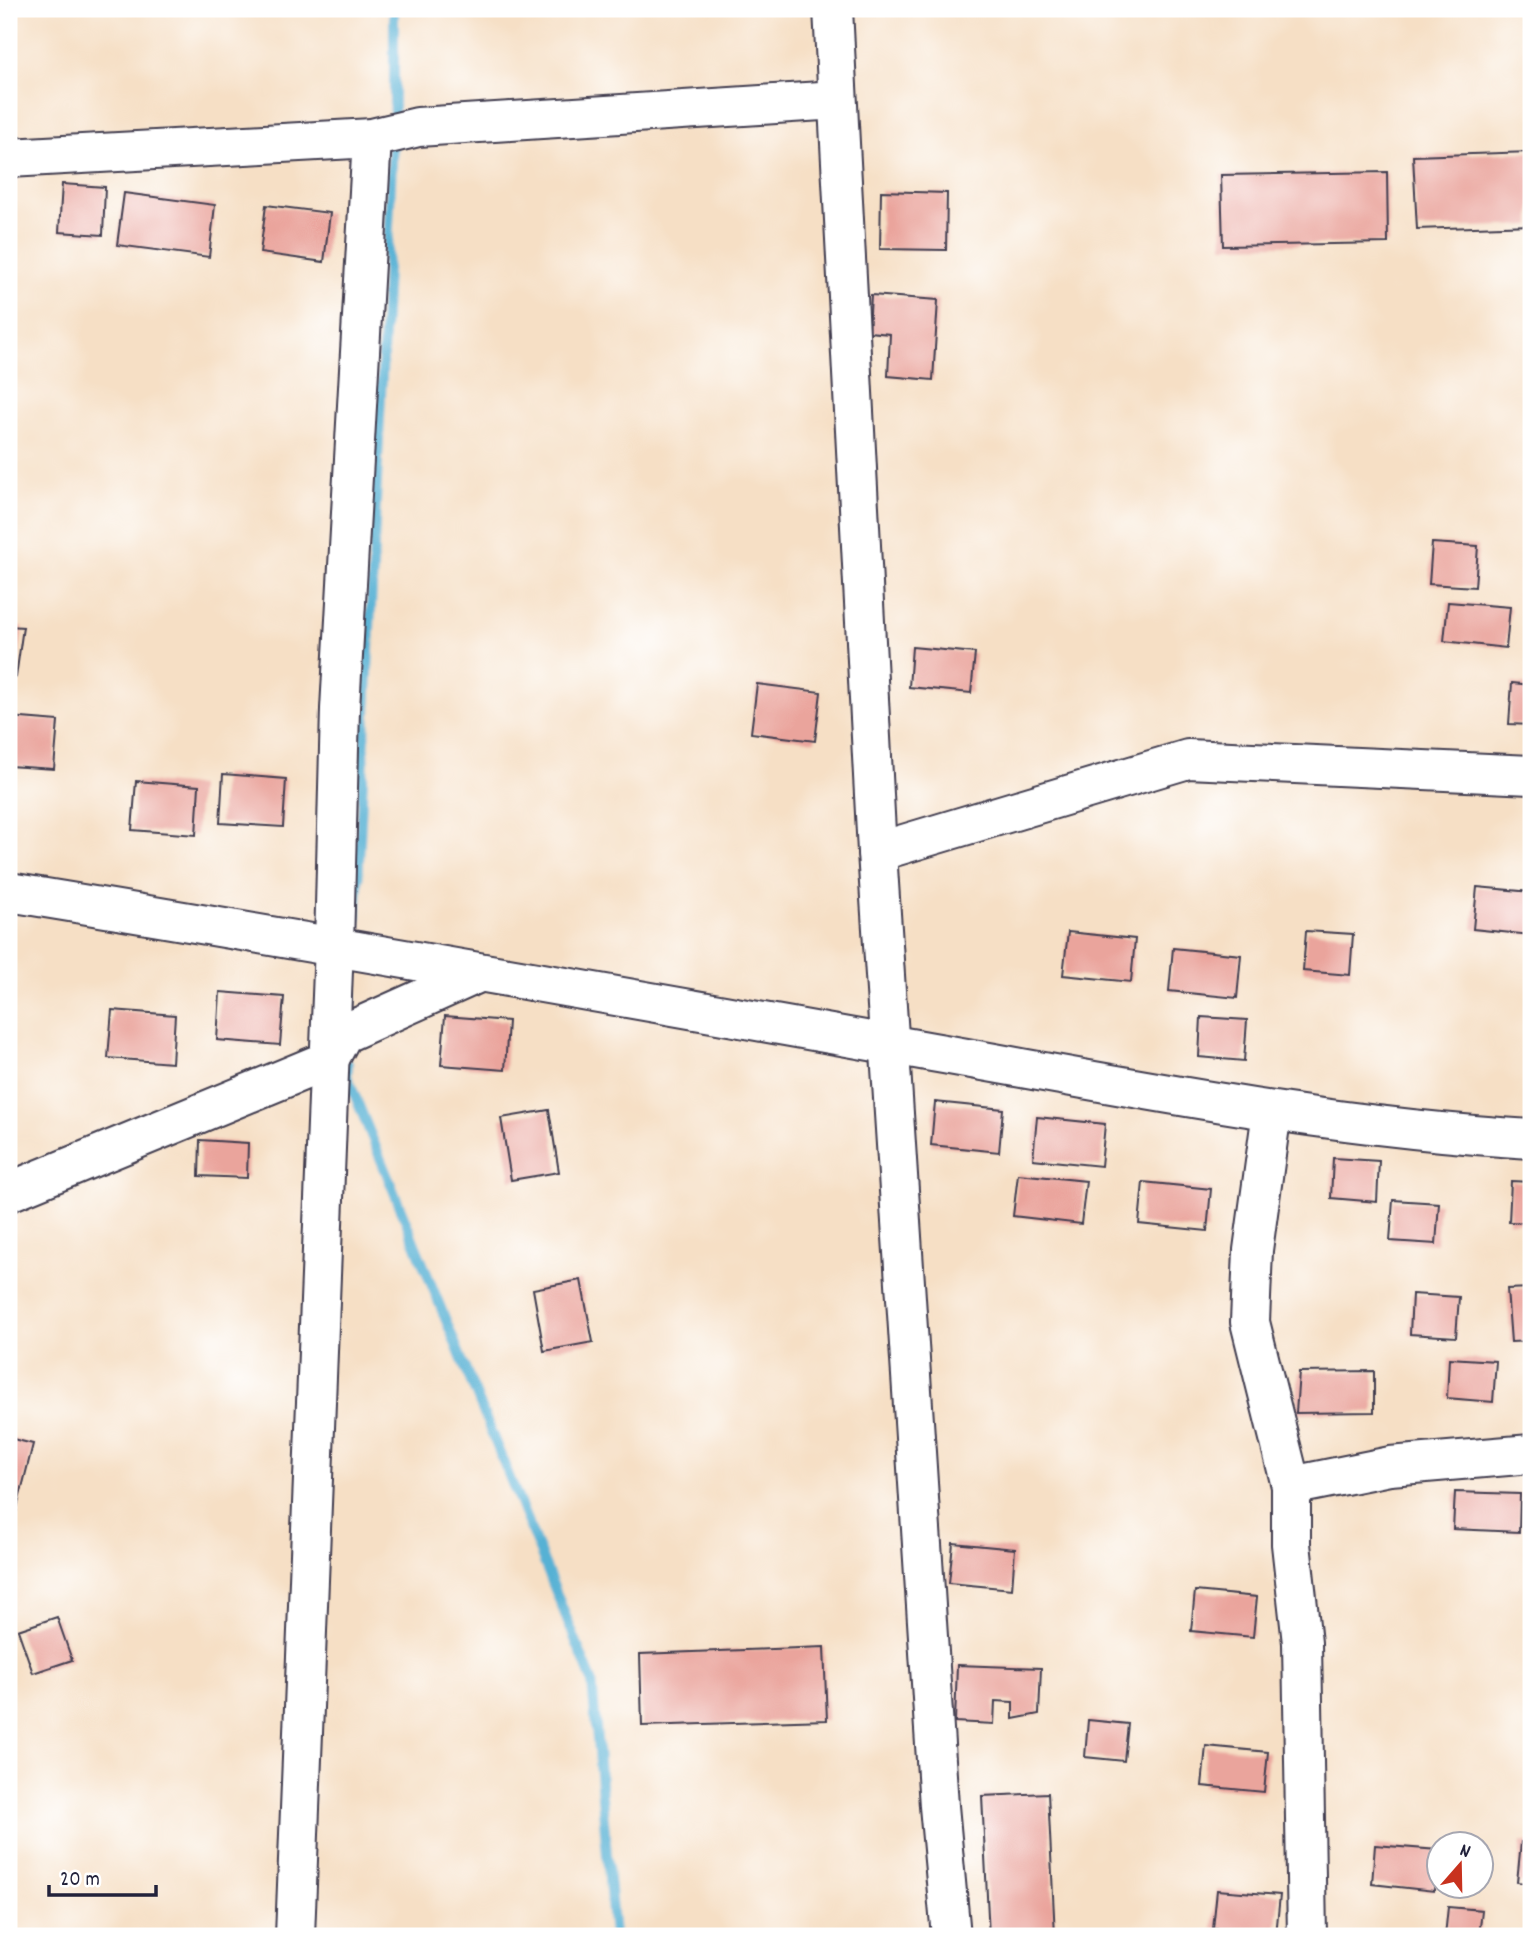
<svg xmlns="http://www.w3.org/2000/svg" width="1540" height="1945" font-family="Dekko,sans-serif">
<rect width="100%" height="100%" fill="#fff"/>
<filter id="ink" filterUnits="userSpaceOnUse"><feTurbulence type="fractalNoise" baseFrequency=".0143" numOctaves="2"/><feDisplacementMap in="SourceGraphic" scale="14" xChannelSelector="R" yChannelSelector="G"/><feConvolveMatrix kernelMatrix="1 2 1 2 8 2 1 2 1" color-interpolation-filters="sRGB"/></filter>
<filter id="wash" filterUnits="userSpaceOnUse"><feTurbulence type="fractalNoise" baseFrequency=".00686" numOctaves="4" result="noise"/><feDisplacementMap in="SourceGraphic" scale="28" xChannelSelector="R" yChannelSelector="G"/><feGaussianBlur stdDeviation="1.57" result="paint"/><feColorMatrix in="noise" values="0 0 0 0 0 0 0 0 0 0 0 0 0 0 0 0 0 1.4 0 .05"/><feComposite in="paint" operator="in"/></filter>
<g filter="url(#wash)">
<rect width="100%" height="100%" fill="#f6dfc5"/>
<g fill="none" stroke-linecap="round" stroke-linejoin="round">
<!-- stream -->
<g stroke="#57b1d4" stroke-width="10">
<path d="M 394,125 L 394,9"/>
<path d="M 356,925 L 393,141"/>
<path d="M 350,1023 L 352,988"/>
<path d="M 348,1064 L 347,1076 L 592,1681 L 614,1936"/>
</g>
</g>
<g id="blocks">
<!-- building -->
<g fill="#eaa49c">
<path d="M 1531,152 L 1531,225 L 1417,229 L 1413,156 Z"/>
<path d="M 1387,172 L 1388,243 L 1223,246 L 1221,175 Z"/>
<path d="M 62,184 L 105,187 L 103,235 L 59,232 Z"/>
<path d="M 881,191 L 947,193 L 946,250 L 880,249 Z"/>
<path d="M 124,193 L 215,205 L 209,257 L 117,245 Z"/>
<path d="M 266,205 L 330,213 L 324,262 L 260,253 Z"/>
<path d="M 871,295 L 938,300 L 933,380 L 888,376 L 890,334 L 869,332 Z"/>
<path d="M 1432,543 L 1478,546 L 1475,587 L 1429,584 Z"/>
<path d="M 1448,602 L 1510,607 L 1506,648 L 1444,641 Z"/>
<path d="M 9,626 L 23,627 L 16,677 L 9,676 Z"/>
<path d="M 912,647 L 975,653 L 971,693 L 909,687 Z"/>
<path d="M 1512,683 L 1531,685 L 1531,725 L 1509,724 Z"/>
<path d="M 757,684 L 821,692 L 815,741 L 751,733 Z"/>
<path d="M 9,717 L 58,721 L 54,769 L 9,766 Z"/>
<path d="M 223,774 L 286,779 L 283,827 L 220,823 Z"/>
<path d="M 136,781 L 199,786 L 196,835 L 132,830 Z"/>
<path d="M 1477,887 L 1531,892 L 1531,935 L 1473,929 Z"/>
<path d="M 1306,931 L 1353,934 L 1350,975 L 1303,971 Z"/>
<path d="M 1068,932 L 1135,939 L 1131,982 L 1063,975 Z"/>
<path d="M 1173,948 L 1241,955 L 1237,998 L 1169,991 Z"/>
<path d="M 220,992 L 284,997 L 280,1045 L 217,1040 Z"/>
<path d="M 112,1010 L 175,1015 L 172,1063 L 108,1058 Z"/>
<path d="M 445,1016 L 508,1021 L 505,1070 L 441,1065 Z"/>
<path d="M 1201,1017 L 1247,1020 L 1244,1061 L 1199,1057 Z"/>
<path d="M 935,1102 L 1003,1109 L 999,1152 L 931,1145 Z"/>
<path d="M 549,1110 L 559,1172 L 511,1180 L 501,1118 Z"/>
<path d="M 1037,1117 L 1105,1124 L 1101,1166 L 1033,1159 Z"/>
<path d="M 200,1140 L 248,1143 L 247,1178 L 199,1176 Z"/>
<path d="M 1333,1158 L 1379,1161 L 1377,1202 L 1331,1198 Z"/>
<path d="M 1018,1174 L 1086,1181 L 1081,1224 L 1013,1216 Z"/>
<path d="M 1511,1181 L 1531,1182 L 1531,1223 L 1509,1222 Z"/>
<path d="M 1143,1182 L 1211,1189 L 1207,1231 L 1139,1224 Z"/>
<path d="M 1393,1200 L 1439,1203 L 1436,1244 L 1390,1241 Z"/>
<path d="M 581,1280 L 593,1342 L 544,1351 L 533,1289 Z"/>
<path d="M 1531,1288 L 1531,1341 L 1511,1342 L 1507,1289 Z"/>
<path d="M 1412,1294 L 1459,1297 L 1456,1337 L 1410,1334 Z"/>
<path d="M 1449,1358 L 1496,1361 L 1493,1402 L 1447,1398 Z"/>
<path d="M 1374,1371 L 1374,1412 L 1296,1413 L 1299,1372 Z"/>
<path d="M 9,1438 L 33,1444 L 10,1536 L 9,1535 Z"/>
<path d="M 1455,1492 L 1520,1494 L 1519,1532 L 1453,1529 Z"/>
<path d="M 953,1543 L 1015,1549 L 1012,1589 L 949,1583 Z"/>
<path d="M 1195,1591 L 1257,1597 L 1253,1637 L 1191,1631 Z"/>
<path d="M 57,1617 L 72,1660 L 33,1673 L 18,1630 Z"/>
<path d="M 824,1647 L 827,1720 L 642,1726 L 640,1654 Z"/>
<path d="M 957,1665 L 1041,1668 L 1039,1714 L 1013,1719 L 1013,1702 L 995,1701 L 994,1724 L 955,1722 Z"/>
<path d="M 1088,1720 L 1128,1724 L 1124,1761 L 1085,1757 Z"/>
<path d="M 1206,1746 L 1268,1752 L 1264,1792 L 1202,1786 Z"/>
<path d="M 1048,1793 L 1055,1936 L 989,1936 L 982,1796 Z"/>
<path d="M 1521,1842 L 1531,1843 L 1531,1884 L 1517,1882 Z"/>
<path d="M 1375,1845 L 1438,1850 L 1434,1891 L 1372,1884 Z"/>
<path d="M 1217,1890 L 1280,1895 L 1276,1935 L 1213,1929 Z"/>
<path d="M 1448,1907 L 1482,1910 L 1479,1936 L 1445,1936 Z"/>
</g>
</g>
</g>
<g filter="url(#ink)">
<use href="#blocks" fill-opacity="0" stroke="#423e50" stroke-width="2"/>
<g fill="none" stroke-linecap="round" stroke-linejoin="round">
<defs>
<g id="minor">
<path d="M 833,9 L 877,852 L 939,1806 L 951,1936"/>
<path d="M 9,158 L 372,138 L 418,127 L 837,100"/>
<path d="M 877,852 L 1188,759 L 1531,775"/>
<path d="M 9,892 C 310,941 610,995 910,1048 C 1116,1084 1322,1127 1531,1139"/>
<path d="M 1272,1111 L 1253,1250 L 1250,1322 L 1291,1486 L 1291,1544 L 1302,1643 L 1307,1936"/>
<path d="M 9,1192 L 329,1060 L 343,1034 L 479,973"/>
<path d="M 1291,1486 L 1390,1466 L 1531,1454"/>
<path d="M 295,1936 L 334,945 L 340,709 L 372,138"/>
</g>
</defs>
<!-- minor casing -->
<use href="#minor" stroke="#423e50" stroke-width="42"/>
<!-- minor -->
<use href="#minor" stroke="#fff" stroke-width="38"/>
</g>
</g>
<!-- margin -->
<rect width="1540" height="1945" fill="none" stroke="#fff" stroke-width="35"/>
<!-- north arrow -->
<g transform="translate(1460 1865) rotate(20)"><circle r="33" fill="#ffffff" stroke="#a7a7b1" stroke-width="2"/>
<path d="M0-5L12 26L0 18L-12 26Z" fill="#c8321e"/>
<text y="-10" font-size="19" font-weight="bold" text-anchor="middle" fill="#22223b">N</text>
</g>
<!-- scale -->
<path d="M49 1885v10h107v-10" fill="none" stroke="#22223b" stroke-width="3.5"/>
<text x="60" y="1885" font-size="21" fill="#22223b" stroke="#ffffff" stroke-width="5" paint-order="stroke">20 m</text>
</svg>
